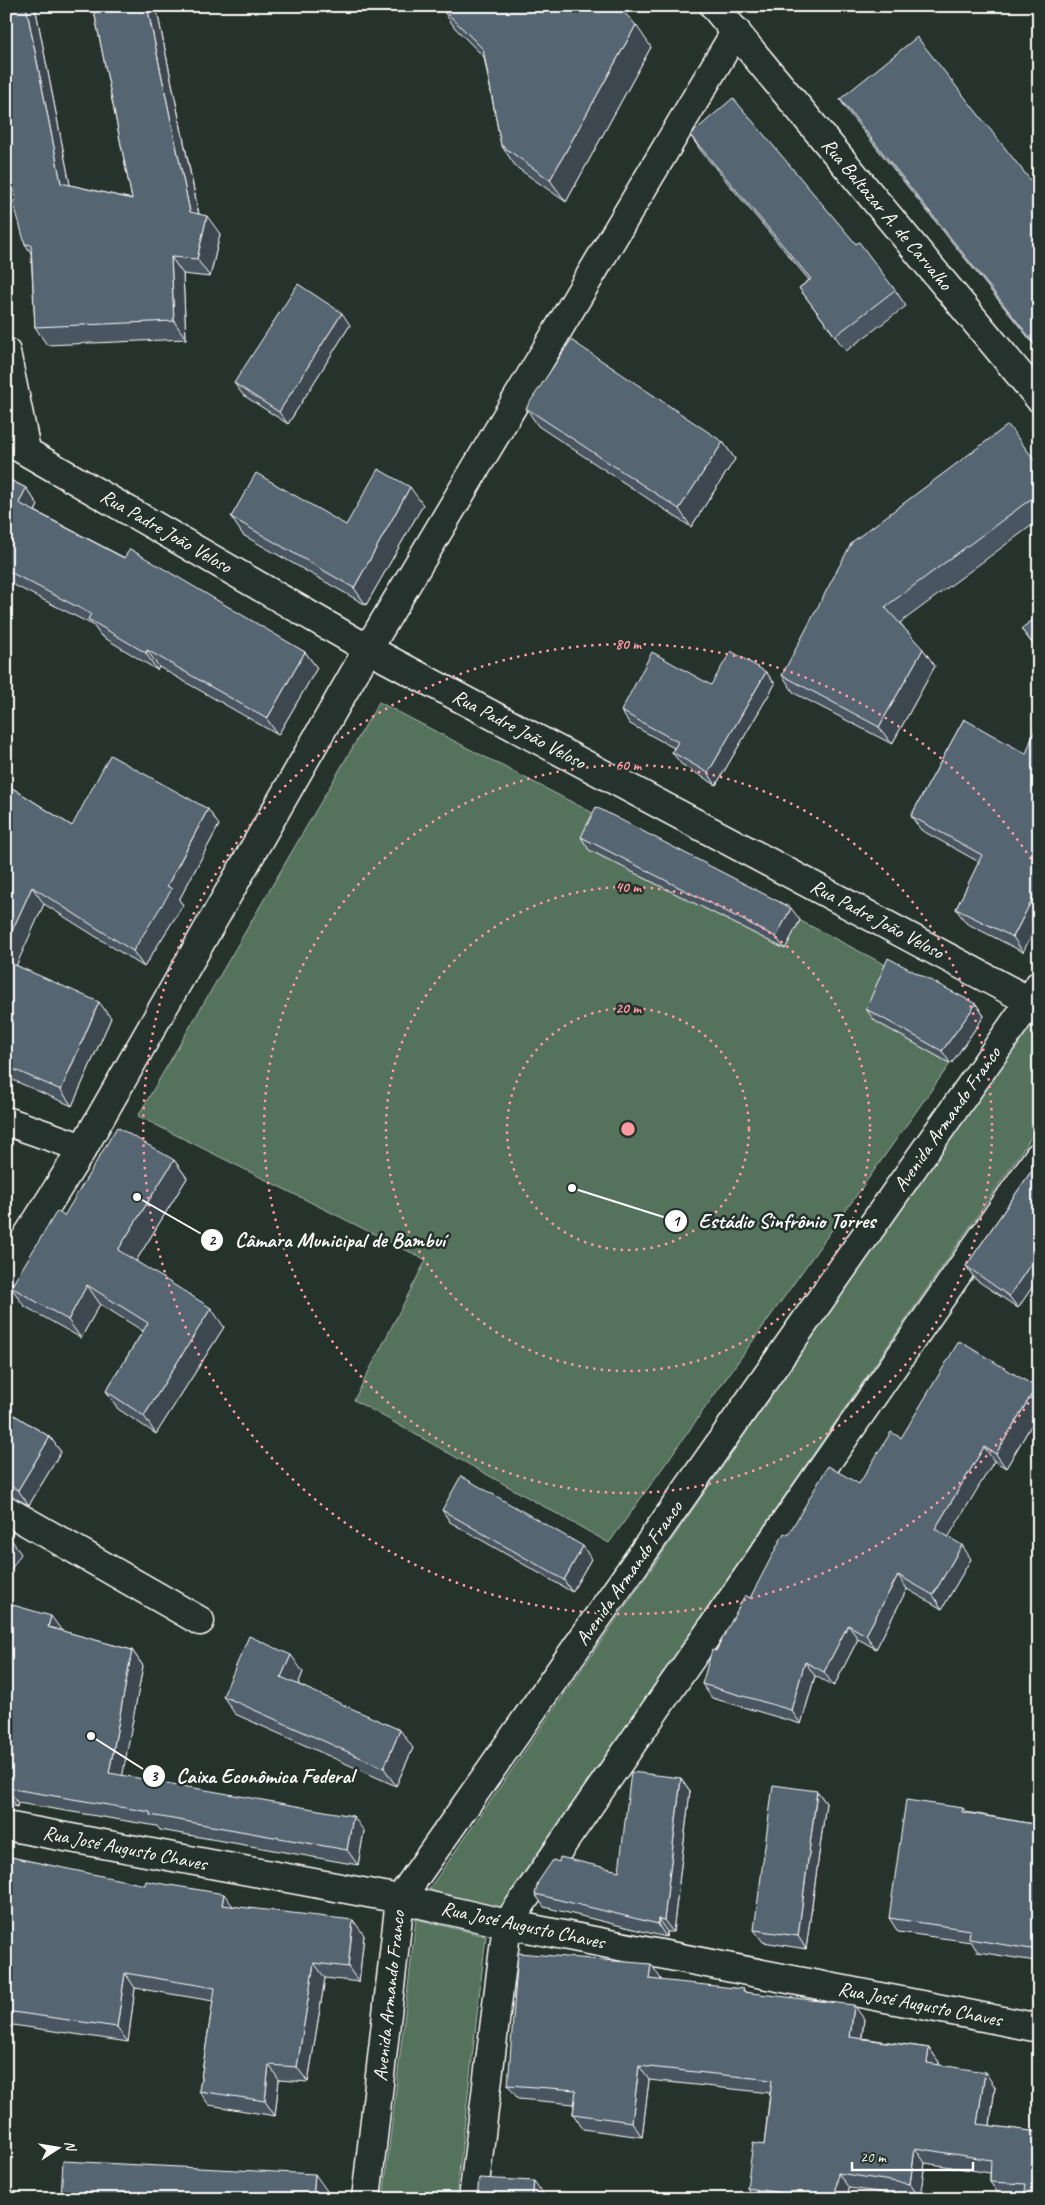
<svg xmlns="http://www.w3.org/2000/svg" width="1045" height="2205" font-family="Caveat,sans-serif">
<rect width="100%" height="100%" fill="#26332d"/>
<filter id="ink" filterUnits="userSpaceOnUse"><feTurbulence type="fractalNoise" baseFrequency=".02" numOctaves="2"/><feDisplacementMap in="SourceGraphic" scale="10" xChannelSelector="R" yChannelSelector="G"/><feConvolveMatrix kernelMatrix="1 2 1 2 8 2 1 2 1" color-interpolation-filters="sRGB"/></filter>
<g filter="url(#ink)">
<!-- green -->
<g fill="#55735b" stroke="#aab9ad">
<path d="M 379,702 L 984,1016 L 609,1543 L 354,1400 L 426,1260 L 138,1116 Z"/>
<path d="M 1030,1024 L 1039,1031 L 1039,1126 L 496,1916 L 429,1889 Z"/>
<path d="M 416,1919 L 486,1936 L 456,2199 L 383,2199 Z"/>
</g>
<g fill="none" stroke-linecap="round" stroke-linejoin="round">
<defs>
<g id="minor">
<path d="M 714,6 L 1039,398"/>
<path d="M 6,352 L 26,450"/>
<path d="M 6,440 L 368,649 L 1039,1006"/>
<path d="M 6,1121 L 83,1148"/>
<path d="M 6,1270 L 83,1148 L 368,649 L 736,31"/>
<path d="M 6,1510 L 200,1621"/>
<path d="M 6,1826 L 400,1899 L 507,1924 L 1039,2028"/>
<path d="M 366,2199 L 400,1899 L 1030,1001 L 1039,985"/>
<path d="M 473,2199 L 507,1924 L 1039,1156"/>
</g>
</defs>
<!-- minor casing -->
<use href="#minor" stroke="#fff" stroke-width="31"/>
<!-- minor -->
<use href="#minor" stroke="#26332d" stroke-width="28"/>
</g>
<!-- wall -->
<g fill="#4a5762" stroke="#fff">
<path d="M 35,6 L 70,185 L 132,199 L 93,6 L 156,6 L 199,214 L 220,234 L 210,277 L 183,274 L 186,339 L 47,345 L 35,327 L 31,253 L 25,244 Z"/>
<path d="M 440,6 L 651,47 L 566,202 L 516,167 L 501,145 L 484,57 L 455,28 Z"/>
<path d="M 840,99 L 1039,191 L 1039,351 L 848,112 Z"/>
<path d="M 690,135 L 856,244 L 895,290 L 906,306 L 846,351 L 799,288 L 809,280 L 701,151 Z"/>
<path d="M 350,325 L 288,424 L 243,395 L 234,383 Z"/>
<path d="M 526,408 L 723,442 L 735,459 L 691,527 L 538,426 Z"/>
<path d="M 1039,466 L 1039,520 L 900,623 L 935,666 L 892,744 L 794,693 L 782,675 Z"/>
<path d="M 6,478 L 26,488 L 38,505 L 35,511 L 305,652 L 317,668 L 278,735 L 159,667 L 157,670 L 100,635 L 93,625 L 6,581 Z"/>
<path d="M 423,505 L 366,605 L 243,535 L 231,517 L 346,525 Z"/>
<path d="M 1039,615 L 1039,652 L 1021,629 Z"/>
<path d="M 766,672 L 775,684 L 716,785 L 681,764 L 672,752 L 674,748 L 630,724 L 621,711 L 711,685 Z"/>
<path d="M 964,719 L 1023,952 L 966,923 L 956,909 L 979,862 L 921,830 L 911,816 Z"/>
<path d="M 6,784 L 72,826 L 219,825 L 179,900 L 183,905 L 144,967 L 44,904 L 16,965 L 111,1018 L 72,1106 L 6,1077 Z"/>
<path d="M 581,837 L 800,920 L 785,949 L 589,850 Z"/>
<path d="M 976,1004 L 984,1016 L 951,1064 L 875,1021 L 866,1009 Z"/>
<path d="M 174,1160 L 187,1178 L 136,1261 L 224,1327 L 156,1434 L 118,1409 L 106,1391 L 143,1331 L 100,1304 L 81,1338 L 24,1306 L 11,1287 L 64,1216 Z"/>
<path d="M 1039,1160 L 1039,1277 L 1018,1308 L 975,1279 L 966,1266 Z"/>
<path d="M 1039,1391 L 1039,1412 L 1006,1468 L 994,1461 L 948,1537 L 971,1559 L 942,1609 L 907,1589 L 876,1649 L 858,1639 L 834,1686 L 815,1676 L 801,1724 L 712,1698 L 702,1684 L 716,1651 L 750,1598 L 788,1535 L 859,1484 L 901,1438 Z"/>
<path d="M 6,1410 L 50,1437 L 61,1452 L 29,1505 L 6,1494 Z"/>
<path d="M 442,1510 L 591,1559 L 572,1592 L 450,1522 Z"/>
<path d="M 6,1603 L 62,1631 L 132,1650 L 143,1666 L 122,1776 L 364,1831 L 358,1865 L 160,1830 L 157,1826 L 18,1803 L 17,1807 L 6,1804 Z"/>
<path d="M 303,1672 L 298,1684 L 413,1748 L 396,1786 L 235,1714 L 223,1696 Z"/>
<path d="M 681,1778 L 690,1791 L 673,1932 L 667,1932 L 666,1937 L 544,1907 L 535,1894 L 559,1862 L 619,1871 Z"/>
<path d="M 817,1791 L 826,1803 L 806,1949 L 763,1942 L 754,1930 Z"/>
<path d="M 963,1808 L 966,1812 L 1039,1825 L 1039,1976 L 1033,1969 L 1035,1961 L 978,1952 L 971,1942 L 898,1932 L 889,1918 Z"/>
<path d="M 6,1856 L 364,1935 L 359,1982 L 325,1978 L 308,2082 L 279,2080 L 275,2116 L 209,2105 L 199,2091 L 213,2001 L 135,1988 L 128,2042 L 6,2024 Z"/>
<path d="M 661,1979 L 661,1981 L 745,1992 L 864,2019 L 862,2038 L 929,2048 L 939,2062 L 939,2065 L 995,2087 L 990,2126 L 1039,2132 L 1024,2198 L 1000,2196 L 990,2182 L 990,2173 L 925,2163 L 920,2198 L 849,2188 L 847,2199 L 754,2199 L 747,2188 L 764,2145 L 770,2093 L 649,2080 L 642,2137 L 583,2129 L 573,2114 L 574,2104 L 518,2099 L 508,2085 Z"/>
</g>
<!-- shaded-wall -->
<g fill="#3c4750" stroke="#fff">
<path d="M 26,6 L 35,6 L 73,200 L 61,183 Z"/>
<path d="M 147,6 L 156,6 L 202,230 L 190,212 Z"/>
<path d="M 636,25 L 651,47 L 566,202 L 550,180 Z"/>
<path d="M 207,216 L 220,234 L 210,277 L 197,259 Z"/>
<path d="M 171,257 L 183,274 L 186,339 L 174,321 Z"/>
<path d="M 342,313 L 350,325 L 288,424 L 279,412 Z"/>
<path d="M 723,442 L 735,459 L 691,527 L 679,509 Z"/>
<path d="M 410,487 L 423,505 L 366,605 L 354,588 Z"/>
<path d="M 26,488 L 38,505 L 31,519 L 19,503 Z"/>
<path d="M 923,649 L 935,666 L 892,744 L 879,727 Z"/>
<path d="M 147,650 L 159,667 L 157,670 L 146,653 Z"/>
<path d="M 305,652 L 317,668 L 278,735 L 267,719 Z"/>
<path d="M 766,672 L 775,684 L 716,785 L 708,773 Z"/>
<path d="M 208,809 L 219,825 L 179,900 L 183,905 L 144,967 L 133,951 Z"/>
<path d="M 1039,886 L 1039,921 L 1023,952 L 1013,937 Z"/>
<path d="M 32,887 L 44,904 L 12,975 L 6,967 L 6,944 Z"/>
<path d="M 791,908 L 800,920 L 785,949 L 776,937 Z"/>
<path d="M 99,1002 L 111,1018 L 72,1106 L 61,1090 Z"/>
<path d="M 976,1004 L 984,1016 L 951,1064 L 942,1051 Z"/>
<path d="M 174,1160 L 187,1178 L 131,1269 L 118,1250 Z"/>
<path d="M 6,1186 L 12,1195 L 6,1207 Z"/>
<path d="M 1039,1252 L 1039,1277 L 1018,1308 L 1009,1296 Z"/>
<path d="M 87,1285 L 100,1304 L 81,1338 L 68,1320 Z"/>
<path d="M 211,1308 L 224,1327 L 156,1434 L 144,1416 Z"/>
<path d="M 1036,1387 L 1039,1391 L 1039,1412 L 1006,1468 L 996,1454 Z"/>
<path d="M 50,1437 L 61,1452 L 29,1505 L 18,1490 Z"/>
<path d="M 984,1447 L 994,1461 L 945,1543 L 935,1529 Z"/>
<path d="M 6,1522 L 13,1532 L 6,1543 Z"/>
<path d="M 11,1539 L 21,1554 L 6,1577 L 6,1546 Z"/>
<path d="M 962,1545 L 971,1559 L 942,1609 L 933,1595 Z"/>
<path d="M 583,1546 L 591,1559 L 572,1592 L 564,1580 Z"/>
<path d="M 898,1575 L 907,1589 L 876,1649 L 866,1635 Z"/>
<path d="M 51,1616 L 62,1631 L 48,1627 Z"/>
<path d="M 848,1625 L 858,1639 L 834,1686 L 824,1672 Z"/>
<path d="M 132,1650 L 143,1666 L 120,1789 L 109,1773 Z"/>
<path d="M 291,1655 L 303,1672 L 294,1695 L 281,1677 Z"/>
<path d="M 805,1662 L 815,1676 L 801,1724 L 791,1710 Z"/>
<path d="M 400,1730 L 413,1748 L 396,1786 L 384,1768 Z"/>
<path d="M 681,1778 L 690,1791 L 673,1932 L 664,1920 Z"/>
<path d="M 7,1788 L 18,1803 L 17,1807 L 6,1791 Z"/>
<path d="M 817,1791 L 826,1803 L 806,1949 L 798,1936 Z"/>
<path d="M 353,1816 L 364,1831 L 358,1865 L 347,1850 Z"/>
<path d="M 224,1894 L 235,1909 L 222,1905 Z"/>
<path d="M 658,1919 L 667,1932 L 666,1937 L 658,1924 Z"/>
<path d="M 353,1920 L 364,1935 L 359,1982 L 348,1967 Z"/>
<path d="M 314,1963 L 325,1978 L 308,2082 L 297,2067 Z"/>
<path d="M 651,1964 L 661,1979 L 659,1994 L 649,1979 Z"/>
<path d="M 125,1973 L 135,1988 L 128,2042 L 117,2027 Z"/>
<path d="M 854,2005 L 864,2019 L 860,2051 L 850,2037 Z"/>
<path d="M 929,2048 L 939,2062 L 937,2078 L 927,2063 Z"/>
<path d="M 269,2065 L 279,2080 L 275,2116 L 265,2101 Z"/>
<path d="M 639,2066 L 649,2080 L 642,2137 L 632,2122 Z"/>
<path d="M 985,2072 L 995,2087 L 988,2139 L 977,2124 Z"/>
<path d="M 915,2148 L 925,2163 L 920,2198 L 910,2184 Z"/>
<path d="M 838,2173 L 849,2188 L 847,2199 L 835,2199 Z"/>
<path d="M 315,2174 L 327,2191 L 327,2199 L 313,2199 Z"/>
<path d="M 534,2181 L 547,2199 L 532,2199 Z"/>
</g>
<!-- building -->
<g fill="#566572" stroke="#fff">
<path d="M 6,6 L 26,6 L 61,183 L 132,199 L 93,6 L 147,6 L 190,212 L 207,216 L 197,259 L 171,257 L 174,321 L 35,327 L 31,245 L 25,244 L 13,201 L 16,200 L 6,151 Z"/>
<path d="M 440,6 L 618,6 L 636,25 L 550,180 L 501,145 L 483,49 Z"/>
<path d="M 917,37 L 1039,191 L 1039,349 L 840,99 Z"/>
<path d="M 733,98 L 856,244 L 859,242 L 895,290 L 835,336 L 799,288 L 811,279 L 690,135 Z"/>
<path d="M 298,284 L 342,313 L 279,412 L 234,383 Z"/>
<path d="M 571,340 L 723,442 L 679,509 L 526,408 Z"/>
<path d="M 1008,425 L 1039,466 L 1039,493 L 885,607 L 923,649 L 879,727 L 782,675 L 852,542 Z"/>
<path d="M 378,469 L 410,487 L 354,588 L 231,517 L 256,473 L 346,525 Z"/>
<path d="M 6,478 L 26,488 L 19,503 L 124,558 L 130,549 L 305,652 L 267,719 L 147,650 L 146,653 L 88,619 L 91,614 L 6,570 Z"/>
<path d="M 1039,615 L 1039,651 L 1021,629 Z"/>
<path d="M 731,651 L 766,672 L 708,773 L 672,752 L 678,742 L 621,711 L 652,652 L 711,685 Z"/>
<path d="M 1039,718 L 1039,886 L 1013,937 L 956,909 L 982,855 L 911,816 L 964,719 L 1026,754 Z"/>
<path d="M 110,755 L 208,809 L 167,886 L 172,889 L 133,951 L 32,887 L 6,944 L 6,784 L 72,826 Z"/>
<path d="M 596,807 L 791,908 L 776,937 L 581,837 Z"/>
<path d="M 888,958 L 976,1004 L 942,1051 L 866,1009 Z"/>
<path d="M 6,961 L 99,1002 L 61,1090 L 6,1066 Z"/>
<path d="M 117,1127 L 174,1160 L 118,1250 L 211,1308 L 144,1416 L 106,1391 L 148,1323 L 87,1285 L 68,1320 L 11,1287 L 57,1211 L 64,1216 Z"/>
<path d="M 1039,1160 L 1039,1252 L 1009,1296 L 966,1266 Z"/>
<path d="M 959,1341 L 1036,1387 L 996,1454 L 984,1447 L 935,1529 L 962,1545 L 933,1595 L 898,1575 L 866,1635 L 848,1625 L 824,1672 L 805,1662 L 791,1710 L 702,1684 L 712,1650 L 716,1651 L 745,1595 L 750,1598 L 784,1533 L 788,1535 L 828,1466 L 859,1484 L 891,1432 L 901,1438 Z"/>
<path d="M 6,1410 L 50,1437 L 18,1490 L 6,1484 Z"/>
<path d="M 461,1476 L 583,1546 L 564,1580 L 442,1510 Z"/>
<path d="M 6,1536 L 11,1539 L 6,1546 Z"/>
<path d="M 6,1603 L 51,1616 L 48,1627 L 132,1650 L 109,1773 L 353,1816 L 347,1850 L 150,1815 L 150,1812 L 7,1788 L 6,1791 Z"/>
<path d="M 249,1636 L 291,1655 L 281,1677 L 400,1730 L 384,1768 L 223,1696 Z"/>
<path d="M 631,1772 L 681,1778 L 664,1920 L 658,1919 L 658,1924 L 535,1894 L 538,1882 L 553,1860 L 559,1862 L 560,1857 L 619,1871 Z"/>
<path d="M 773,1785 L 817,1791 L 798,1936 L 754,1930 Z"/>
<path d="M 906,1800 L 963,1808 L 962,1812 L 1039,1825 L 1037,1837 L 1039,1837 L 1039,1970 L 1033,1969 L 1037,1950 L 969,1939 L 970,1930 L 889,1918 Z"/>
<path d="M 6,1856 L 145,1885 L 146,1881 L 224,1894 L 222,1905 L 353,1920 L 348,1967 L 314,1963 L 297,2067 L 269,2065 L 265,2101 L 199,2091 L 215,1988 L 125,1973 L 117,2027 L 6,2011 Z"/>
<path d="M 518,1953 L 651,1964 L 649,1979 L 744,1989 L 743,1992 L 854,2005 L 850,2037 L 929,2048 L 927,2063 L 985,2072 L 977,2124 L 1039,2132 L 1039,2199 L 1024,2199 L 1026,2184 L 990,2182 L 991,2160 L 915,2148 L 910,2184 L 838,2173 L 835,2199 L 824,2199 L 747,2188 L 753,2143 L 764,2145 L 772,2080 L 639,2066 L 632,2122 L 573,2114 L 576,2090 L 508,2085 Z"/>
<path d="M 63,2161 L 315,2174 L 313,2199 L 61,2199 Z"/>
<path d="M 479,2178 L 534,2181 L 532,2199 L 477,2199 Z"/>
</g>
</g>
<!-- distance rings -->
<g fill="none" stroke="#ff9aa2" stroke-width="2.5" stroke-dasharray="2.5 5">
<circle cx="628" cy="1129" r="121"/>
<circle cx="628" cy="1129" r="242"/>
<circle cx="628" cy="1129" r="364"/>
<path d="M1037 1390A485 485 0 1 1 1037 868"/>
</g>
<g text-anchor="middle" dominant-baseline="central" stroke-width="5" stroke-linejoin="round" paint-order="stroke">
<!-- street labels -->
<g font-size="20" fill="#fff" stroke="#26332d">
<text transform="translate(887 214) rotate(50)">Rua Baltazar A. de Carvalho</text>
<text transform="translate(166 531) rotate(30)">Rua Padre João Veloso</text>
<text transform="translate(519 729) rotate(28)">Rua Padre João Veloso</text>
<text transform="translate(877 919) rotate(28)">Rua Padre João Veloso</text>
<text transform="translate(947 1119) rotate(-55)">Avenida Armando Franco</text>
<text transform="translate(629 1573) rotate(-55)">Avenida Armando Franco</text>
<text transform="translate(125 1848) rotate(11)">Rua José Augusto Chaves</text>
<text transform="translate(523 1925) rotate(12)">Rua José Augusto Chaves</text>
<text transform="translate(389 1996) rotate(-84)">Avenida Armando Franco</text>
<text transform="translate(920 2004) rotate(11)">Rua José Augusto Chaves</text>
</g>
</g>
<circle cx="628" cy="1129" r="8" fill="#ff9aa2" stroke="#26332d" stroke-width="2.5"/>
<g font-size="15" text-anchor="middle" font-weight="bold" fill="#ff9aa2" stroke="#26332d" stroke-width="5" stroke-linejoin="round" paint-order="stroke">
<text x="628" y="649">80 m</text>
<text x="628" y="770">60 m</text>
<text x="628" y="892">40 m</text>
<text x="628" y="1013">20 m</text>
</g>
<!-- callouts -->
<path fill="none" stroke="#fff" stroke-width="2" d="M572 1188L676 1221M137 1197L212 1240M91 1736L154 1776"/>
<g fill="#fff" stroke="#26332d" stroke-width="2">
<circle cx="572" cy="1188" r="5"/>
<circle cx="137" cy="1197" r="5"/>
<circle cx="91" cy="1736" r="5"/>
<circle cx="676" cy="1221" r="12"/>
<circle cx="212" cy="1240" r="12"/>
<circle cx="154" cy="1776" r="12"/>
</g>
<g font-size="15" text-anchor="middle" font-weight="bold" fill="#111">
<text x="676" y="1226">1</text>
<text x="212" y="1245">2</text>
<text x="154" y="1781">3</text>
</g>
<g font-size="21" text-anchor="middle" font-weight="bold" fill="#fff" stroke="#26332d" stroke-width="5" stroke-linejoin="round" paint-order="stroke">
<text x="787" y="1228">Estádio Sinfrônio Torres</text>
<text x="340" y="1247">Câmara Municipal de Bambuí</text>
<text x="265" y="1783">Caixa Econômica Federal</text>
</g>
<!-- margin -->
<rect width="1045" height="2205" fill="none" stroke="#26332d" stroke-width="25"/>
<rect x="12" y="12" width="1020" height="2180" fill="none" stroke="#fff" stroke-width="2" filter="url(#ink)"/>
<!-- north arrow -->
<g transform="translate(58 2148) rotate(78)" stroke="#26332d" stroke-width="4" paint-order="stroke">
<path d="M0-4L9 19L0 12L-9 19Z" fill="#ffffff"/>
<text y="-8" font-size="14" font-weight="bold" text-anchor="middle" fill="#ffffff">N</text>
</g>
<!-- scale -->
<path d="M852 2162v8h121v-8" fill="none" stroke="#ffffff" stroke-width="2.5"/>
<text x="860" y="2162" font-size="15" fill="#ffffff" stroke="#26332d" stroke-width="4" paint-order="stroke">20 m</text>
</svg>
